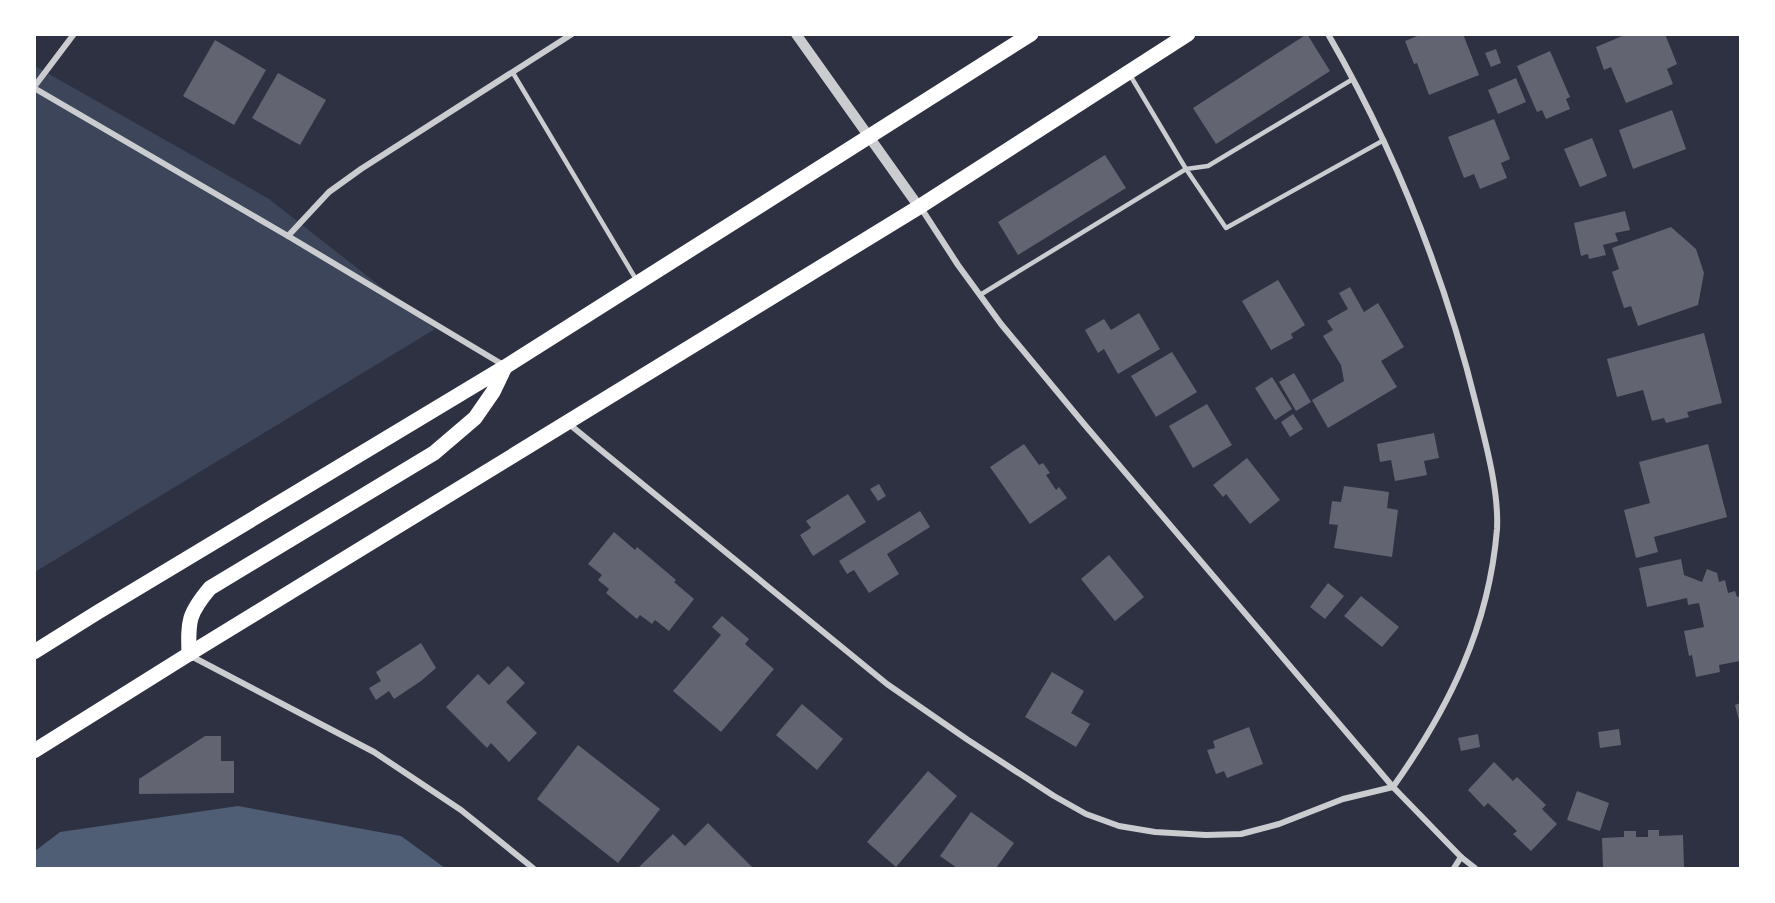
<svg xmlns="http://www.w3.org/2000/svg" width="1775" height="903" font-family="Rubik,sans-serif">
<rect width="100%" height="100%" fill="#2d3142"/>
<!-- green -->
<path fill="#3c4559" d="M 35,66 L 269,199 L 435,329 L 35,572 Z"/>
<!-- water -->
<path fill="#4f5d75" d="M 238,806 L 401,836 L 445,868 L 35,868 L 35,851 L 60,832 Z"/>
<!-- building -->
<g fill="#626471">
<path d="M 1307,34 L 1330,71 L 1216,144 L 1193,108 Z"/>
<path d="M 1422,34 L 1463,34 L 1479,75 L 1429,95 L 1417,63 L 1414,64 L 1405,41 Z"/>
<path d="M 1627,34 L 1665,34 L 1677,64 L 1667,69 L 1673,84 L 1626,103 L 1611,67 L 1604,70 L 1596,47 Z"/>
<path d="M 215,40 L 266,70 L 234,125 L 183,96 Z"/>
<path d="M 1496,49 L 1501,63 L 1491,67 L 1485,53 Z"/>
<path d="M 1550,51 L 1570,97 L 1566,99 L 1570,109 L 1546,119 L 1542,110 L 1537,112 L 1517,66 Z"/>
<path d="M 278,73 L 326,100 L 300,145 L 252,118 Z"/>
<path d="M 1516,78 L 1526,102 L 1498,114 L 1488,90 Z"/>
<path d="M 1672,110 L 1686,149 L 1633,169 L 1619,130 Z"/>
<path d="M 1494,119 L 1510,159 L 1501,163 L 1507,178 L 1480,189 L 1474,174 L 1464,178 L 1448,137 Z"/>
<path d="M 1592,138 L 1607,176 L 1580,187 L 1564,149 Z"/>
<path d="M 1105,155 L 1126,188 L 1018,255 L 998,222 Z"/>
<path d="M 1625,211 L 1630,230 L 1615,233 L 1618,241 L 1603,245 L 1606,255 L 1589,259 L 1588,254 L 1581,256 L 1574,223 Z"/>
<path d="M 1671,227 L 1696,249 L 1704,273 L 1698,305 L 1638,326 L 1631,306 L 1624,308 L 1612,272 L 1619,269 L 1612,248 Z"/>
<path d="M 1278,280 L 1305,325 L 1291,334 L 1293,338 L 1271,350 L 1242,301 Z"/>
<path d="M 1350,287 L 1364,312 L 1378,303 L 1404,347 L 1381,361 L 1397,387 L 1328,428 L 1312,400 L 1344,381 L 1341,365 L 1323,336 L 1333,330 L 1327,321 L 1348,309 L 1339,293 Z"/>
<path d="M 1139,313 L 1160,349 L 1118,374 L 1104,349 L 1098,353 L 1085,330 L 1104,319 L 1111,330 Z"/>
<path d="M 1704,333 L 1722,403 L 1687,412 L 1689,417 L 1666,423 L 1664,418 L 1652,421 L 1643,390 L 1617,397 L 1607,359 Z"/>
<path d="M 1172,352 L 1197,392 L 1156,417 L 1131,376 Z"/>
<path d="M 1294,373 L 1311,402 L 1296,411 L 1279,382 Z"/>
<path d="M 1272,377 L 1292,409 L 1275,420 L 1255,388 Z"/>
<path d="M 1207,404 L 1232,445 L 1193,468 L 1169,426 Z"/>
<path d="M 1293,414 L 1303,429 L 1290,437 L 1281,422 Z"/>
<path d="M 1434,433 L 1439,458 L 1424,461 L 1427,475 L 1395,481 L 1391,460 L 1380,462 L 1377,444 Z"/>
<path d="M 1024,444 L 1039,465 L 1043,463 L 1050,473 L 1046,475 L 1056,490 L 1059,487 L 1067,498 L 1030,524 L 990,467 Z"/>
<path d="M 1708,444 L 1727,517 L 1654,537 L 1658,552 L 1636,558 L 1624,510 L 1650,503 L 1639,462 Z"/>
<path d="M 1247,458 L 1280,500 L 1250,524 L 1226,494 L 1223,497 L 1213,485 Z"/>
<path d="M 879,484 L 886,496 L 878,501 L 870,489 Z"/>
<path d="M 1344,486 L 1389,492 L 1387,508 L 1398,510 L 1392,557 L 1334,548 L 1338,525 L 1329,524 L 1332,501 L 1341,502 Z"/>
<path d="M 848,494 L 866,522 L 813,556 L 800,535 L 811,528 L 806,521 Z"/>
<path d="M 920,511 L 930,527 L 887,554 L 899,574 L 869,593 L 854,570 L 847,574 L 839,561 Z"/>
<path d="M 614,532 L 635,550 L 637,547 L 676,580 L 674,582 L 694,599 L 669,631 L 655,620 L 652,624 L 640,615 L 637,619 L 606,593 L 609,589 L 598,580 L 602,575 L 588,564 Z"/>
<path d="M 1109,555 L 1144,597 L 1115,621 L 1081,579 Z"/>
<path d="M 1681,559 L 1684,575 L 1702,582 L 1707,569 L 1717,573 L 1719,582 L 1725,580 L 1728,593 L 1735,591 L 1737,597 L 1740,596 L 1740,661 L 1719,665 L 1720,672 L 1696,677 L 1692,655 L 1689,656 L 1684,631 L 1704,627 L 1699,603 L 1688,605 L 1687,598 L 1647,607 L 1639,568 Z"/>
<path d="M 1328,583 L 1344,596 L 1325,619 L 1310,607 Z"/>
<path d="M 1361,596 L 1399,627 L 1382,647 L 1344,616 Z"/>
<path d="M 722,616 L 749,639 L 745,644 L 774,669 L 721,732 L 673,691 L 721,635 L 712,627 Z"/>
<path d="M 421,643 L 436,668 L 421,681 L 394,699 L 389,691 L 376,700 L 369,688 L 381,681 L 376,672 Z"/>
<path d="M 508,666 L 525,683 L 506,702 L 537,733 L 509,762 L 491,743 L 487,748 L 446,707 L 478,674 L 489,685 Z"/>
<path d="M 1052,672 L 1084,691 L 1071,713 L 1090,724 L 1076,747 L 1025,717 Z"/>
<path d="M 1740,703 L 1740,724 L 1735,705 Z"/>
<path d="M 802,704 L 843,739 L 817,770 L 776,735 Z"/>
<path d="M 1249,727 L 1263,764 L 1227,778 L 1224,771 L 1216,774 L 1207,750 L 1215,748 L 1213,741 Z"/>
<path d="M 1619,729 L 1621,745 L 1600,748 L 1598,732 Z"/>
<path d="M 1478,734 L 1480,747 L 1461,751 L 1458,738 Z"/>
<path d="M 205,736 L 221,736 L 221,761 L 234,761 L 234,793 L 139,794 L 139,779 Z"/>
<path d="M 578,745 L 660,809 L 618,863 L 537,799 Z"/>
<path d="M 1494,762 L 1513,781 L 1517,777 L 1546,805 L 1542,809 L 1557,824 L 1531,851 L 1513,834 L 1517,831 L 1488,803 L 1484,807 L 1468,790 Z"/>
<path d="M 928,771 L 957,796 L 896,867 L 867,842 Z"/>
<path d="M 1577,791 L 1609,803 L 1600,831 L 1567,820 Z"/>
<path d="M 971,812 L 1014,843 L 996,868 L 957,868 L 940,856 Z"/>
<path d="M 708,823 L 753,868 L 638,868 L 673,834 L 685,846 Z"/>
<path d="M 1648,830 L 1659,830 L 1659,836 L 1683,835 L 1684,868 L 1603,868 L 1602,838 L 1624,837 L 1624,831 L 1636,831 L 1636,837 L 1648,837 Z"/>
</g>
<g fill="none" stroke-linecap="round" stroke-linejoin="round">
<!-- service -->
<g stroke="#caccd0" stroke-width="4.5">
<path d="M 513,73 L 637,281"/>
<path d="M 1353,79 L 1208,166 L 1186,169 L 1226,228 L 1384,140"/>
<path d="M 980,295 L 1186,169 L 1130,75"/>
</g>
<!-- minor -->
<g stroke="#caccd0" stroke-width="6">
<path d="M 34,87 L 74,34"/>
<path d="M 34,88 L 288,236 L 505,366"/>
<path d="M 921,208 L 958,265 L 1001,324 L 1084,424 L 1393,787 L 1461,857 L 1475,868"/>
<path d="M 288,236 L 329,192 L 361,169 L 572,34"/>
<path d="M 569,424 L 887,684 L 968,740 L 1054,796 L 1086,814 L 1119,826 L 1155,832 L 1206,835 L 1241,834 L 1279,824 L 1343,799 L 1393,787 C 1449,708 1489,627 1497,529 C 1499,492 1486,444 1477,408 C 1445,277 1396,152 1328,34"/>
<path d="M 189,655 L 374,752 L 461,810 L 533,868"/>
<path d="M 1454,868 L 1461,857"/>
</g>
<!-- tertiary -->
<path stroke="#caccd0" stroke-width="10" d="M 796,34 L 919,207"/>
<!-- primary -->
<g stroke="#fff" stroke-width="15">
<path d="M 34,652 L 98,612 L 505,367 L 1031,34"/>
<path d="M 189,654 C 188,621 188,614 210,588 L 434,453 L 475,418 L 493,392 L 505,367"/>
<path d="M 34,751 L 189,654 L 919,207 L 1188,34"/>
</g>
</g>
<!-- border -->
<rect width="1775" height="903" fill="none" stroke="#ffffff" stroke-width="72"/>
</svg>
